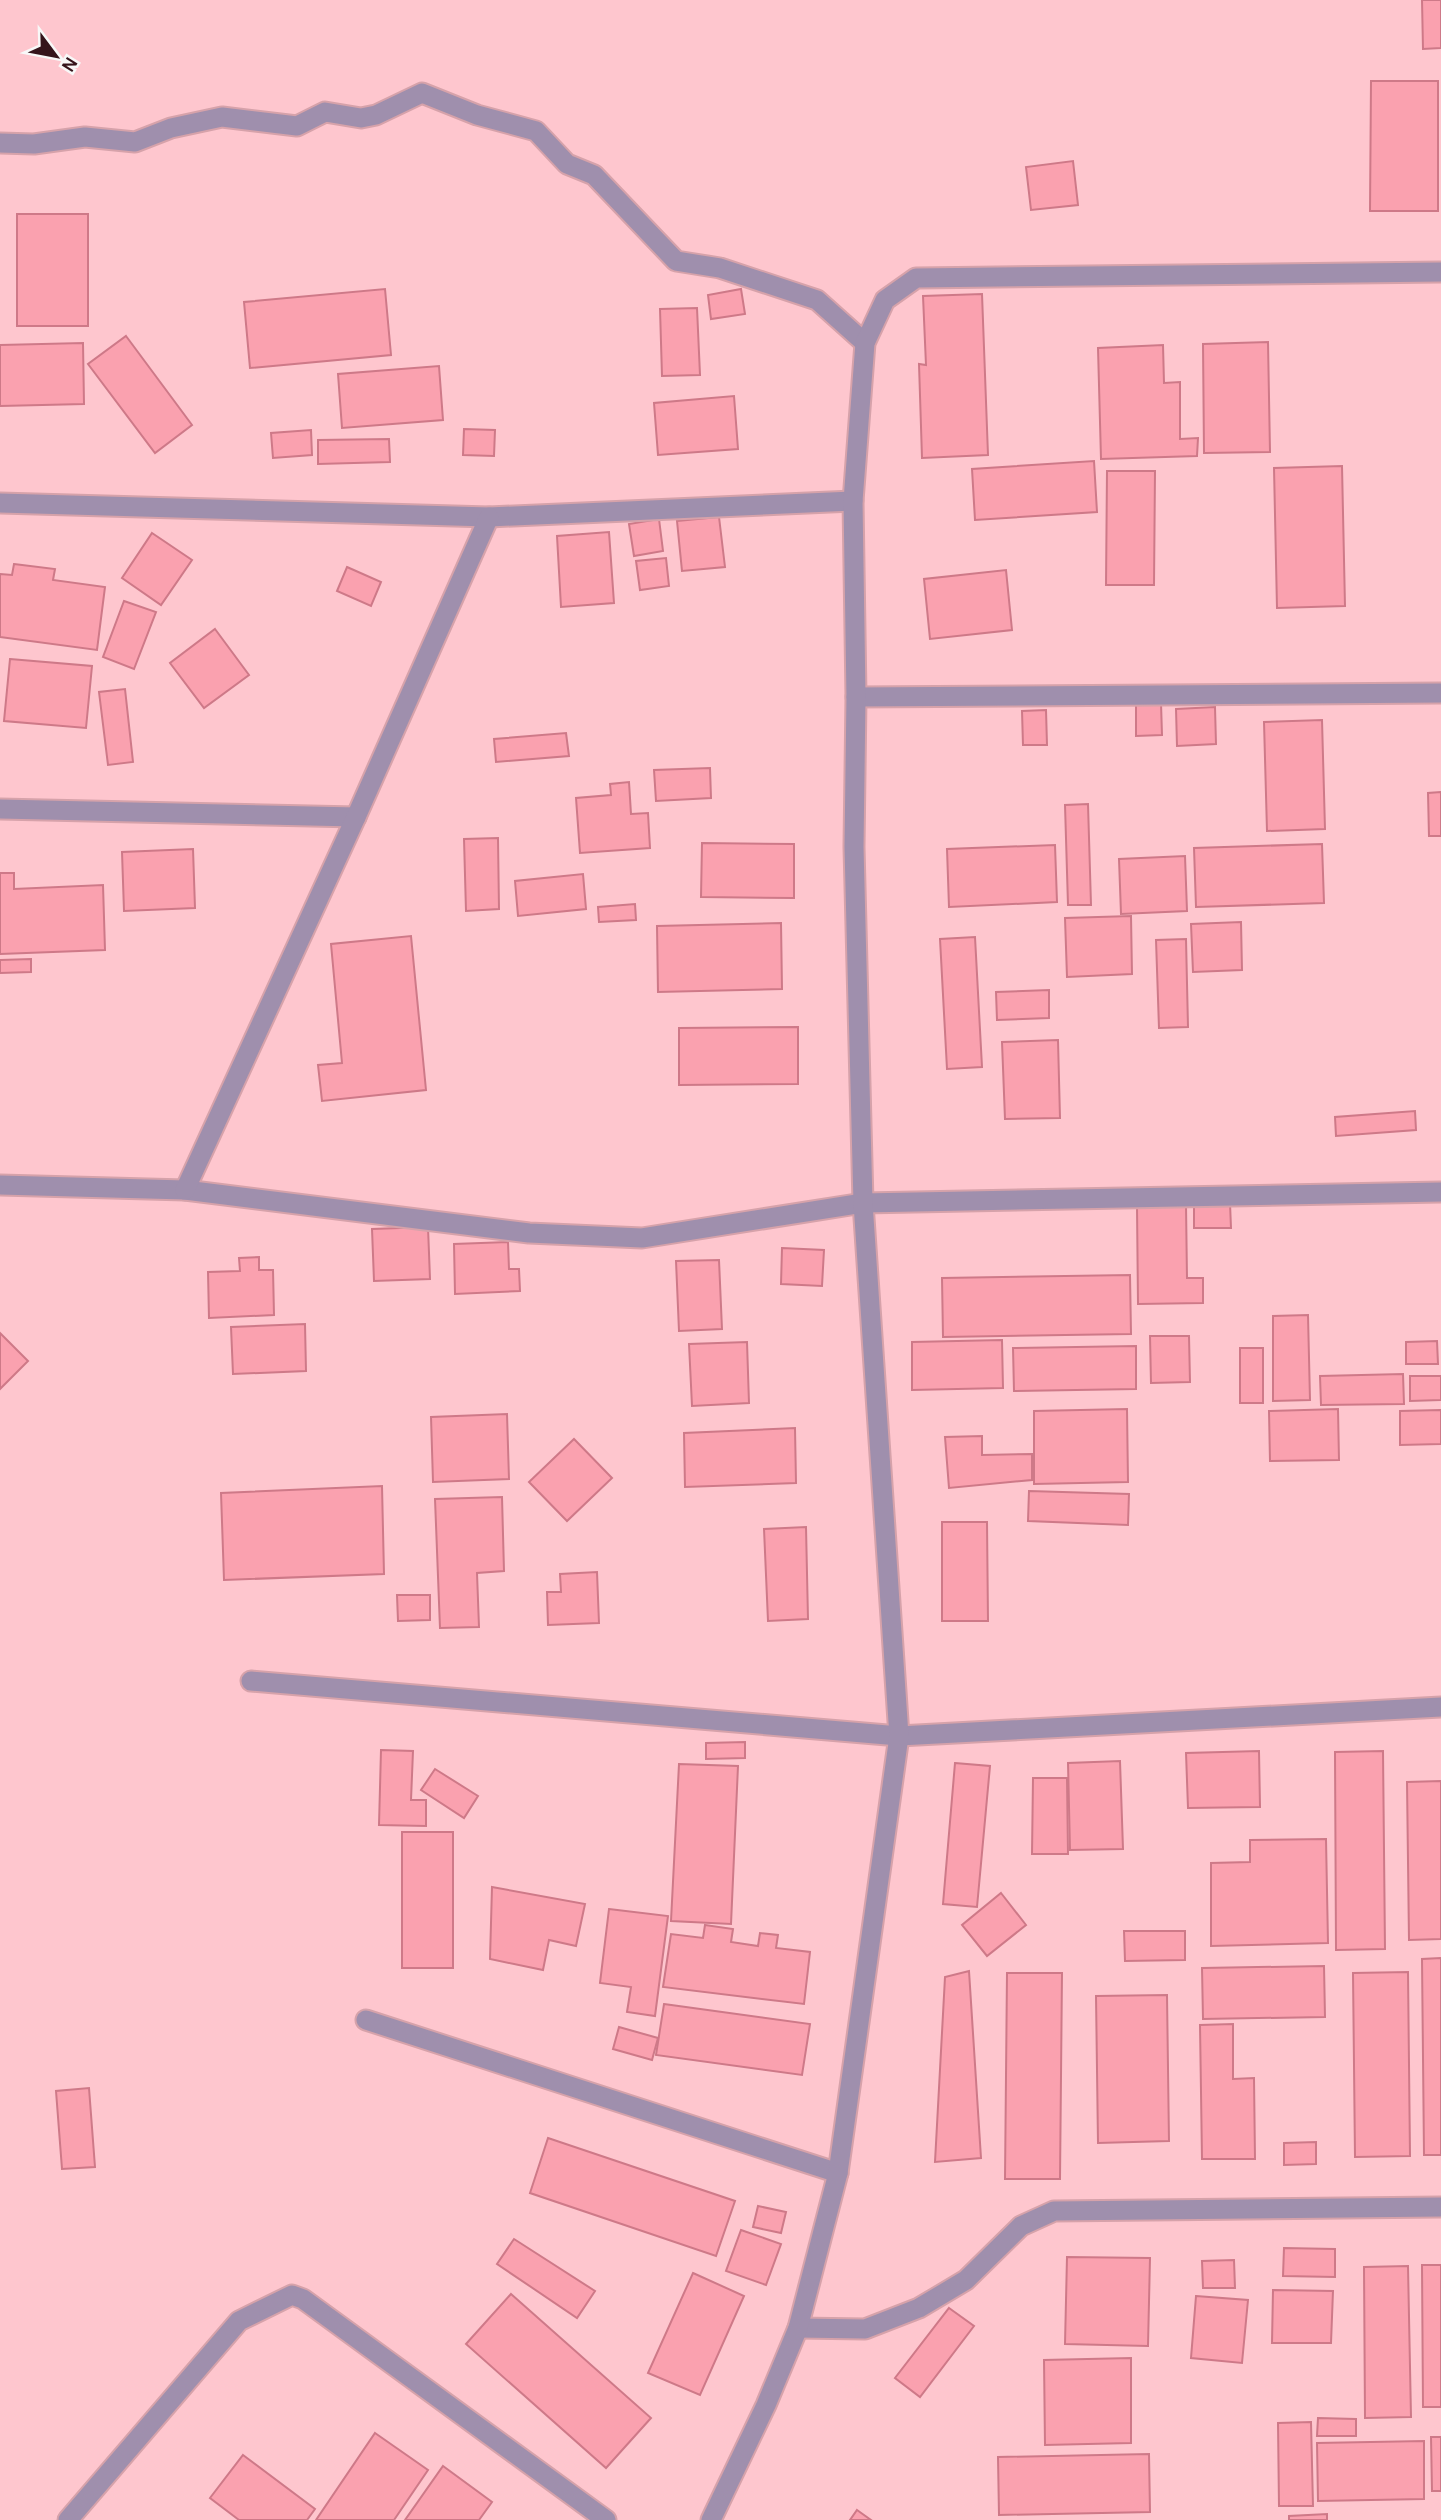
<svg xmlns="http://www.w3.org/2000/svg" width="1441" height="2520" font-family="Karla,sans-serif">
<rect width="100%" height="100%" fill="#fec6ce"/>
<!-- building -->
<g fill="#faa1af" stroke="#ce7988" stroke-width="2">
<path d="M 1422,0 L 1441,0 L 1441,48 L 1423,49 Z"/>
<path d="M 1371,81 L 1438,81 L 1438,211 L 1370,211 Z"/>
<path d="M 1073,161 L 1078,205 L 1031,210 L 1026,167 Z"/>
<rect x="17" y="214" width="71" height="112"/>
<path d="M 385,289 L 391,355 L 250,368 L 244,302 Z"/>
<path d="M 741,289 L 745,314 L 711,319 L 708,295 Z"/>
<path d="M 982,294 L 988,455 L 922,458 L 919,364 L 926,365 L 923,296 Z"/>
<path d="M 697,308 L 700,375 L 662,376 L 660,309 Z"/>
<path d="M 126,336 L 192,425 L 155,453 L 88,364 Z"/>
<path d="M 1268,342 L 1270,452 L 1204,453 L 1203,344 Z"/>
<path d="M 83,343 L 84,404 L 0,406 L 0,345 Z"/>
<path d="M 1163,345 L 1164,383 L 1180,382 L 1180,439 L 1198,438 L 1197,456 L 1101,459 L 1098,348 Z"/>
<path d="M 439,366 L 443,420 L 342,428 L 338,374 Z"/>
<path d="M 734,396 L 738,449 L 658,455 L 654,403 Z"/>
<path d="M 464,429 L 495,430 L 494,456 L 463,455 Z"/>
<path d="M 311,430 L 312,455 L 273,458 L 271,433 Z"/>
<path d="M 389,439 L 390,462 L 318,464 L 318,440 Z"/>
<path d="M 1094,461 L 1097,512 L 975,520 L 972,469 Z"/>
<path d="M 1342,466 L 1345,606 L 1277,608 L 1274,468 Z"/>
<path d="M 1107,471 L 1155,471 L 1154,585 L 1106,585 Z"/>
<path d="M 719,517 L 725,567 L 682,571 L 677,521 Z"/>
<path d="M 659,519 L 663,551 L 634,556 L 629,524 Z"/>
<path d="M 609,532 L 614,603 L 561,607 L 557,536 Z"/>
<path d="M 152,533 L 192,560 L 161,605 L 122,578 Z"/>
<path d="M 666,558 L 669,586 L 640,590 L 636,561 Z"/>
<path d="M 14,564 L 55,569 L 53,580 L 105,587 L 97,650 L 0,637 L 0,574 L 12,575 Z"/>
<path d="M 347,567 L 381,582 L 371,606 L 337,591 Z"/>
<path d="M 1006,570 L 1012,630 L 930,639 L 924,579 Z"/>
<path d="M 124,601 L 156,612 L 134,669 L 103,657 Z"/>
<path d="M 215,629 L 249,675 L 204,708 L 170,663 Z"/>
<path d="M 10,659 L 92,666 L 86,728 L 4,721 Z"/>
<path d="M 125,689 L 133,762 L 108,765 L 99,692 Z"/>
<path d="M 1161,703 L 1162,735 L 1136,736 L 1136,704 Z"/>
<path d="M 1215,707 L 1216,744 L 1177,746 L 1176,709 Z"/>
<path d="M 1046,710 L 1047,745 L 1023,745 L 1022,711 Z"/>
<path d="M 1322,720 L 1325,829 L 1267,831 L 1264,722 Z"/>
<path d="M 566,733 L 569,756 L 496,762 L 494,739 Z"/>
<path d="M 710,768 L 711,798 L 656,801 L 654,770 Z"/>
<path d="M 629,782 L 631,814 L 648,813 L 650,848 L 580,853 L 576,798 L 611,795 L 610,784 Z"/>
<path d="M 1441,792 L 1441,836 L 1429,836 L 1428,793 Z"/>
<path d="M 1088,804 L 1091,905 L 1068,905 L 1065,805 Z"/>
<path d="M 498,838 L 499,909 L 466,911 L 464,839 Z"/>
<path d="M 702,843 L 794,844 L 794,898 L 701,897 Z"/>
<path d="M 1322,844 L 1324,903 L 1196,907 L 1194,848 Z"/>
<path d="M 1055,845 L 1057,902 L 949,907 L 947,849 Z"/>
<path d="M 193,849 L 195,908 L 124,911 L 122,852 Z"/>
<path d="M 1185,856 L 1187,911 L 1121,914 L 1119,859 Z"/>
<path d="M 0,873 L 14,873 L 14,889 L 103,885 L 105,950 L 0,954 Z"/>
<path d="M 583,874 L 586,909 L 518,916 L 515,881 Z"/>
<path d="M 635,904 L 636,920 L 599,922 L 598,907 Z"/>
<path d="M 1131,916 L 1132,974 L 1067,977 L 1065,918 Z"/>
<path d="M 1241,922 L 1242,970 L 1193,972 L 1191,924 Z"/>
<path d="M 781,923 L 782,989 L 658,992 L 657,926 Z"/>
<path d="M 411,936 L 426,1090 L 322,1101 L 318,1065 L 342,1063 L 331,944 Z"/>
<path d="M 975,937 L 982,1067 L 947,1069 L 940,939 Z"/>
<path d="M 1186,939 L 1188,1027 L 1159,1028 L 1156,940 Z"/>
<path d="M 31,959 L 31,972 L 0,973 L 0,960 Z"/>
<path d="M 1049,990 L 1049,1018 L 997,1020 L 996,992 Z"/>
<path d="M 798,1027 L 798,1084 L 679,1085 L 679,1028 Z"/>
<path d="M 1058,1040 L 1060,1118 L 1005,1119 L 1002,1042 Z"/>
<path d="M 1415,1111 L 1416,1130 L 1336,1136 L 1335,1117 Z"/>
<path d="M 1194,1203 L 1230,1203 L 1231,1228 L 1194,1228 Z"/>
<path d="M 1186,1205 L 1187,1278 L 1203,1278 L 1203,1303 L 1138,1304 L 1137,1207 Z"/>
<path d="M 428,1227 L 430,1279 L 374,1281 L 372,1229 Z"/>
<path d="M 508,1242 L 509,1269 L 519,1269 L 520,1291 L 455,1294 L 454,1244 Z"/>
<path d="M 782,1248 L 824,1250 L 822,1286 L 781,1284 Z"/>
<path d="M 259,1257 L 259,1270 L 273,1270 L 274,1315 L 209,1318 L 208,1272 L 240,1271 L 239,1258 Z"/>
<path d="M 719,1260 L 722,1329 L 679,1331 L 676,1261 Z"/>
<path d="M 1130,1275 L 1131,1334 L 943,1337 L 942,1278 Z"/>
<path d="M 1308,1315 L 1310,1400 L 1273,1401 L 1273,1316 Z"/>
<path d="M 305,1324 L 306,1371 L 233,1374 L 231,1327 Z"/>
<path d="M 0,1333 L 28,1361 L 0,1389 Z"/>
<path d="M 1150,1336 L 1189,1336 L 1190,1382 L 1151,1383 Z"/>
<path d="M 1002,1340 L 1003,1388 L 912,1390 L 912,1342 Z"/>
<path d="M 1437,1341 L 1438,1364 L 1406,1364 L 1406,1342 Z"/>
<path d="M 747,1342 L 749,1403 L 692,1406 L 689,1344 Z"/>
<path d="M 1136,1346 L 1136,1389 L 1014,1391 L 1013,1348 Z"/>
<rect x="1240" y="1348" width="23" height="55"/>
<path d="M 1403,1374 L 1404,1404 L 1321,1405 L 1320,1376 Z"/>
<path d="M 1410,1376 L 1441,1376 L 1441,1400 L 1410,1401 Z"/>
<path d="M 1127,1409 L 1128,1482 L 1034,1484 L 1034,1411 Z"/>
<path d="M 1338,1409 L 1339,1460 L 1270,1461 L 1269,1411 Z"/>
<path d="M 1441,1410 L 1441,1444 L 1400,1445 L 1400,1411 Z"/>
<path d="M 507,1414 L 509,1479 L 433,1482 L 431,1417 Z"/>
<path d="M 795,1428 L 796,1483 L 685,1487 L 684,1433 Z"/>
<path d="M 982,1436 L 982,1455 L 1032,1454 L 1032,1480 L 949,1488 L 945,1437 Z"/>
<path d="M 574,1439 L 612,1478 L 567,1521 L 529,1482 Z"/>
<path d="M 382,1486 L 384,1574 L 224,1580 L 221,1493 Z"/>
<path d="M 1029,1491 L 1129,1494 L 1128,1525 L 1028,1521 Z"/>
<path d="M 502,1497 L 504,1571 L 477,1573 L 479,1627 L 440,1628 L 435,1499 Z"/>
<path d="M 942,1522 L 987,1522 L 988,1621 L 942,1621 Z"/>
<path d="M 806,1527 L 808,1619 L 768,1621 L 764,1529 Z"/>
<path d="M 597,1572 L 599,1623 L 548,1625 L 547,1592 L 561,1592 L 560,1574 Z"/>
<path d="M 397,1595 L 430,1595 L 430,1620 L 398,1621 Z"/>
<path d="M 745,1742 L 745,1758 L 706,1759 L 706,1743 Z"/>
<path d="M 381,1750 L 413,1751 L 411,1800 L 426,1800 L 426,1826 L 379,1825 Z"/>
<path d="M 1259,1751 L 1260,1807 L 1188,1808 L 1186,1753 Z"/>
<path d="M 1383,1751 L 1385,1949 L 1336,1950 L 1335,1752 Z"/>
<path d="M 1120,1761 L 1123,1849 L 1070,1850 L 1068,1763 Z"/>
<path d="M 955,1763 L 990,1766 L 977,1907 L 943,1904 Z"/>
<path d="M 679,1764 L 738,1766 L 731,1924 L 671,1921 Z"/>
<path d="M 435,1769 L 478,1796 L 464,1818 L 421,1790 Z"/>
<path d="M 1033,1778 L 1067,1778 L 1068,1854 L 1032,1854 Z"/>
<path d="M 1441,1781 L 1441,1939 L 1409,1940 L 1407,1782 Z"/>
<rect x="402" y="1832" width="51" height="136"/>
<path d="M 1326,1839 L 1328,1943 L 1211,1946 L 1211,1863 L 1250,1862 L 1250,1840 Z"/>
<path d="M 492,1887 L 585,1904 L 576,1946 L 549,1940 L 543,1970 L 490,1959 Z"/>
<path d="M 1001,1893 L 1026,1925 L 987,1956 L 962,1925 Z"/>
<path d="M 609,1909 L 668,1916 L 655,2016 L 627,2012 L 631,1987 L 600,1983 Z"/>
<path d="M 705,1925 L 733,1929 L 731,1942 L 758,1946 L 760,1933 L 778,1935 L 776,1948 L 810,1952 L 804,2004 L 663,1987 L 671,1934 L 703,1938 Z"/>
<path d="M 1124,1931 L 1185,1931 L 1185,1960 L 1125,1961 Z"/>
<path d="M 1441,1958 L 1441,2155 L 1424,2155 L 1422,1959 Z"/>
<path d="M 1324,1966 L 1325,2017 L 1203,2019 L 1202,1968 Z"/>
<path d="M 969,1971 L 981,2158 L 935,2162 L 945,1977 Z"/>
<path d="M 1408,1972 L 1410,2156 L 1355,2157 L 1353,1973 Z"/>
<path d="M 1007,1973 L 1062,1973 L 1060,2179 L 1005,2179 Z"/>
<path d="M 1167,1995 L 1169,2141 L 1098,2143 L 1096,1996 Z"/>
<path d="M 664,2004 L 810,2024 L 802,2075 L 656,2055 Z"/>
<path d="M 1233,2024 L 1233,2079 L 1254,2078 L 1255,2159 L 1202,2159 L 1200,2025 Z"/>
<path d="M 619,2027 L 658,2038 L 652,2060 L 613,2049 Z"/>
<path d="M 89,2088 L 95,2167 L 62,2169 L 56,2091 Z"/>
<path d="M 548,2138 L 735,2201 L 716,2256 L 530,2193 Z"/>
<path d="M 1316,2142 L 1316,2164 L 1284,2165 L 1284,2143 Z"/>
<path d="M 758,2206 L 786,2212 L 781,2233 L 753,2227 Z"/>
<path d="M 741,2230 L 781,2244 L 766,2285 L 726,2271 Z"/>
<path d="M 514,2239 L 595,2291 L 577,2318 L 497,2264 Z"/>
<path d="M 1284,2248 L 1335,2249 L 1335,2277 L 1283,2276 Z"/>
<path d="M 1067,2257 L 1150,2258 L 1148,2346 L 1065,2344 Z"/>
<path d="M 1234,2260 L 1235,2288 L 1203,2288 L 1202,2261 Z"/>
<path d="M 1422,2265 L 1441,2265 L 1441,2407 L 1423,2407 Z"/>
<path d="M 1408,2266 L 1411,2417 L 1365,2418 L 1364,2267 Z"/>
<path d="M 693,2273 L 744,2296 L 700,2395 L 648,2373 Z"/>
<path d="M 1273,2290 L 1333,2291 L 1331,2343 L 1272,2343 Z"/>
<path d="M 511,2294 L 651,2418 L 606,2468 L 466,2344 Z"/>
<path d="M 1196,2296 L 1248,2300 L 1242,2363 L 1191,2358 Z"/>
<path d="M 949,2308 L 974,2326 L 920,2397 L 895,2378 Z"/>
<path d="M 1131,2358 L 1131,2443 L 1045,2445 L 1044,2360 Z"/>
<path d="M 1318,2418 L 1356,2419 L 1356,2436 L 1317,2436 Z"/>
<path d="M 1311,2422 L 1313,2506 L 1279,2506 L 1278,2423 Z"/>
<path d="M 375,2433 L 428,2470 L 394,2520 L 316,2520 Z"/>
<path d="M 1431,2437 L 1441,2437 L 1441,2491 L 1432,2491 Z"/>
<path d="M 1424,2441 L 1424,2499 L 1318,2501 L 1317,2443 Z"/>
<path d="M 1149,2454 L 1150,2512 L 999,2515 L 998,2457 Z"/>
<path d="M 243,2455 L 315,2509 L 307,2520 L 239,2520 L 210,2498 Z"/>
<path d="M 443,2466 L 492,2502 L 479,2520 L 405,2520 Z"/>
<path d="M 857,2510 L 871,2520 L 850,2520 Z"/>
<path d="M 1327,2514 L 1327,2520 L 1289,2520 L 1289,2516 Z"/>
</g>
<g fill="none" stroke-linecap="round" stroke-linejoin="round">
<defs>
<g id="minor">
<path d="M 0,143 L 34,144 L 85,137 L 135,142 L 171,128 L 222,117 L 297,126 L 325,112 L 361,118 L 376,115 L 422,93 L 477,115 L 536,131 L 567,164 L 594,175 L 676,261 L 720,268 L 817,300 L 865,343"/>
<path d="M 0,503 L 489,517 L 853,501"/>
<path d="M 856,697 L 1441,693"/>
<path d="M 0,809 L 356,817"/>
<path d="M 0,1185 L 185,1190 L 529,1233 L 642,1238 L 863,1203 L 1441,1192"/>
<path d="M 185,1190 L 356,817 L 489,517"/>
<path d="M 251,1681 L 899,1736 L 1441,1707"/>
<path d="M 366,2020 L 838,2173"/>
<path d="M 798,2328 L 865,2329 L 919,2308 L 966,2280 L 1021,2226 L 1054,2211 L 1441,2207"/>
<path d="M 68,2520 L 239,2321 L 292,2295 L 303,2299 L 606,2520"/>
<path d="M 711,2520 L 766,2405 L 798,2328 L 838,2173 L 899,1736 L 863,1203 L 854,847 L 856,697 L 853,501 L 865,343 L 885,300 L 916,278 L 1441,272"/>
</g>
</defs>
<!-- minor casing -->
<use href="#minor" stroke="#d6a2aa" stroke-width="23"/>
<!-- minor -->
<use href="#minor" stroke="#9f8fad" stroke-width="19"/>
</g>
<!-- north arrow -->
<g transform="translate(56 56) rotate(122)" stroke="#f8f8f8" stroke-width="5" paint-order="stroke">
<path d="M0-5L12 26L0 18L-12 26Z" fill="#35141b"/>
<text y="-10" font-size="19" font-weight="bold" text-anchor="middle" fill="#35141b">N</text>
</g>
</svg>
